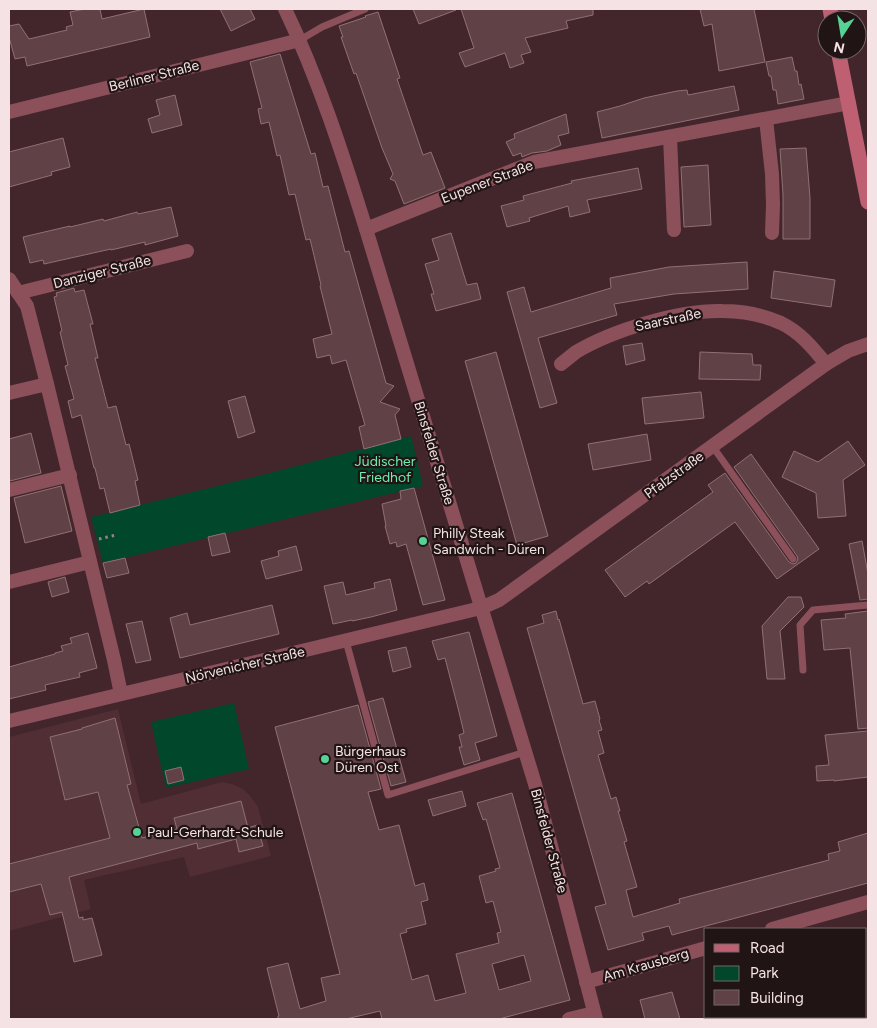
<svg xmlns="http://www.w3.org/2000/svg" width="877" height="1028" font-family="Figtree,sans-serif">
<rect width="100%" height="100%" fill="#42262b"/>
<!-- built -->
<path fill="#502e34" d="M 118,709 L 141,804 L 222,782 L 232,784 L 243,789 L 251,797 L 258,807 L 271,856 L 190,877 L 184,857 L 84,880 L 91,909 L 9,931 L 9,737 Z"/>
<!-- green -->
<g fill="#01472b">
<path d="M 411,436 L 423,486 L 103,563 L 91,517 L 262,475 Z"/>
<path d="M 234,703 L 249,769 L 166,788 L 151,722 Z"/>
</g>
<!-- building -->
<g fill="#604146" stroke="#917074" fill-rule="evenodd">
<path d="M 85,9 L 100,9 L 102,19 L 144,9 L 150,37 L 27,66 L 25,57 L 15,59 L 9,37 L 9,26 L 19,24 L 29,39 L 67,30 L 66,27 L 73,25 L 70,12 Z"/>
<path d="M 220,9 L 250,9 L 255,19 L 231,31 Z"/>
<path d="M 413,9 L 456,9 L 456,10 L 419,24 Z"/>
<path d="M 461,9 L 593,9 L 593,15 L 566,21 L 568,28 L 525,38 L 531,52 L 521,55 L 524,63 L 510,68 L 505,53 L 465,67 L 459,53 L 474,48 Z"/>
<path d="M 700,9 L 754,9 L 765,62 L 719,71 L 712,24 L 704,26 Z"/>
<path d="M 378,12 L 400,78 L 397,79 L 423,155 L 431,152 L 445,188 L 404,204 L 395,181 L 390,179 L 393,174 L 382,148 L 356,73 L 354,74 L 341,37 L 343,37 L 339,26 L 366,17 L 365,16 Z"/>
<path d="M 280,54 L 311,154 L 315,153 L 323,187 L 328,186 L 345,252 L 349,251 L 386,383 L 394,386 L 380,402 L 400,409 L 395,415 L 401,439 L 364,449 L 359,427 L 365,425 L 346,360 L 332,364 L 330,355 L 317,358 L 313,339 L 332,334 L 320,286 L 321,285 L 310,239 L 306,240 L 295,194 L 289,195 L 280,155 L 277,156 L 269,122 L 261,124 L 258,109 L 262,108 L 250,62 Z"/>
<path d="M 792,57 L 795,71 L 797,71 L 799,85 L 801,84 L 804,99 L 778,104 L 776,90 L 773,90 L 771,76 L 769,76 L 766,62 Z"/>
<path d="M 734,86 L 739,110 L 602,138 L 597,112 L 620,106 L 644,98 L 677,91 L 687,90 L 688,95 Z"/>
<path d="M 175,95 L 182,125 L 152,133 L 148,119 L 160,115 L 156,100 Z"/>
<path d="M 566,114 L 569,133 L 558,136 L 561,145 L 547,151 L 532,153 L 522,157 L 521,153 L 513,156 L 506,142 L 515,138 L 514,134 Z"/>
<path d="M 63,138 L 70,167 L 51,172 L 52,175 L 9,187 L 9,152 Z"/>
<path d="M 806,148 L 810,198 L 810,239 L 783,239 L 783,195 L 780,149 Z"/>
<path d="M 708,165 L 711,225 L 684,227 L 681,167 Z"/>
<path d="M 638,168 L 642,189 L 587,200 L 590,212 L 570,217 L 568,206 L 529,218 L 530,221 L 507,227 L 501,206 L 524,200 L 523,196 L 572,183 L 571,181 Z"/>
<path d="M 171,207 L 178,236 L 145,245 L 145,242 L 111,250 L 111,249 L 44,264 L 43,260 L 30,263 L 23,237 L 70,226 L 70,227 L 103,219 L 104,221 L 137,212 L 138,214 Z"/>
<path d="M 451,233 L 467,285 L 477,283 L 481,299 L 436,311 L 431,294 L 434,294 L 425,264 L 439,260 L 432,239 Z"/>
<path d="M 747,262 L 748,289 L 674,294 L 614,304 L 617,315 L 538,338 L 557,403 L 540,408 L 507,292 L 524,287 L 531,312 L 611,288 L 610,278 L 669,267 Z"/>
<path d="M 774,271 L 835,280 L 831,307 L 771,298 Z"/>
<path d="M 74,288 L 75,292 L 84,290 L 93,324 L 90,324 L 98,358 L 95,358 L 108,408 L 116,406 L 126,445 L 129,444 L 138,480 L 135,481 L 140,505 L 110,513 L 104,488 L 100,489 L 95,468 L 94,468 L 81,415 L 72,418 L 68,401 L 74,399 L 65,366 L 68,365 L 60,332 L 62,331 L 54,297 L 57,296 L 56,293 Z"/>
<path d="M 642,343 L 645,360 L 626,365 L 623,346 Z"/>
<path d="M 496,352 L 548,536 L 517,545 L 465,361 Z"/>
<path d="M 700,352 L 752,354 L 753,365 L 761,365 L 760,380 L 699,379 Z"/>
<path d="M 701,392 L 704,418 L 645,424 L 642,398 Z"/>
<path d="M 245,396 L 255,432 L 238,438 L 228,401 Z"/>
<path d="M 31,433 L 41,473 L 10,481 L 9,475 L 9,439 Z"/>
<path d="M 647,434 L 651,460 L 593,470 L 588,444 Z"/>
<path d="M 848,441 L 865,465 L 843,480 L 846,516 L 818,518 L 816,493 L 782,477 L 794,451 L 818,462 Z"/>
<path d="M 751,454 L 819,549 L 777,579 L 735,522 L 649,584 L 647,581 L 625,597 L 605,570 L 713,492 L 708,485 L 725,473 L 789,562 L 793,564 L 796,563 L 798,559 L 797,556 L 734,467 Z"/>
<path d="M 61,486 L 72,531 L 25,543 L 14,498 Z"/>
<path d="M 414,488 L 445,600 L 423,605 L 406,544 L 397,547 L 396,542 L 390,544 L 385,526 L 386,526 L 382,504 L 401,499 L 400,491 Z"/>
<path d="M 225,533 L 230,552 L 212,556 L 208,537 Z"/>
<path d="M 862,541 L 868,574 L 868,599 L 860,600 L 849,544 Z"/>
<path d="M 296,546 L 302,570 L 266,579 L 261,561 L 279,556 L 278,551 Z"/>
<path d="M 125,558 L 129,573 L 107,578 L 103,563 Z"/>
<path d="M 65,577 L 69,592 L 52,597 L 48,582 Z"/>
<path d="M 390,579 L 397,610 L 371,617 L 352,621 L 352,620 L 333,624 L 324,586 L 343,582 L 346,595 L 375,588 L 374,583 Z"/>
<path d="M 788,597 L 801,597 L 804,607 L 780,631 L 785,679 L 767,679 L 762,626 Z"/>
<path d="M 272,605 L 279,634 L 180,658 L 170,618 L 187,613 L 190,625 Z"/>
<path d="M 556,611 L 558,620 L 559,619 L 583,704 L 595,701 L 600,719 L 599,720 L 602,730 L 598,731 L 604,753 L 598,755 L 611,799 L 616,797 L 620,811 L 618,811 L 627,841 L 624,842 L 637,887 L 626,890 L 633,917 L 680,903 L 679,899 L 829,860 L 828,854 L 840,851 L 838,842 L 868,833 L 868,883 L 672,935 L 669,926 L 642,933 L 644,940 L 608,950 L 595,907 L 606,904 L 527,628 L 544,623 L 542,615 Z"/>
<path d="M 868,611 L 868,728 L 858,729 L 850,648 L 824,650 L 821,620 L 846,618 L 845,614 Z"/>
<path d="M 142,621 L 151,660 L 136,663 L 126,624 Z"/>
<path d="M 469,632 L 497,736 L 475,743 L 480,760 L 464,765 L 459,747 L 462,747 L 459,735 L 464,733 L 458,708 L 445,658 L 438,660 L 432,641 Z"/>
<path d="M 88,633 L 97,668 L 79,673 L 80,677 L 45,685 L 46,690 L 9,699 L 9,667 L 55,654 L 55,653 L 63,651 L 61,646 L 72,643 L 70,638 Z"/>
<path d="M 406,647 L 411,667 L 393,672 L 388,651 Z"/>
<path d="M 383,698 L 406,782 L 391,786 L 368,702 Z"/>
<path d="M 358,705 L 381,789 L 368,792 L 379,830 L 399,825 L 415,886 L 424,883 L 428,900 L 421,902 L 426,924 L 406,929 L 407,932 L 400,934 L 412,980 L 428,975 L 435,1001 L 466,993 L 456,954 L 499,943 L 497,933 L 501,932 L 493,901 L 486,903 L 479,876 L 496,871 L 495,869 L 500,868 L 486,819 L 483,820 L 477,803 L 512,793 L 570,1000 L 499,1019 L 382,1019 L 380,1011 L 346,1019 L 278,1019 L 278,1016 L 279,1016 L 267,968 L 288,963 L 300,1009 L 326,1001 L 321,978 L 340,974 L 321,899 L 275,727 ZM 524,955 L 531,981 L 499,990 L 492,964 Z"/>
<path d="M 115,718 L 131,784 L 127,785 L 142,838 L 177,829 L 174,818 L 241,801 L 248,828 L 257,825 L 263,846 L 239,852 L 236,839 L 198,849 L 197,843 L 69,877 L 79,918 L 83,917 L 83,920 L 92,918 L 102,955 L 74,962 L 62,912 L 50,915 L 41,884 L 9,892 L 9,864 L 110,838 L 98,792 L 65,800 L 50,737 L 82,729 L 82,728 Z"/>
<path d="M 868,731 L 868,777 L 834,781 L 834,780 L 817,781 L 816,766 L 829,765 L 825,735 Z"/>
<path d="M 181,767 L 184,780 L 168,784 L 165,771 Z"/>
<path d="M 462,791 L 466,806 L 433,816 L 428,800 Z"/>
<path d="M 672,992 L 680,1019 L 645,1019 L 640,1000 Z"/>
</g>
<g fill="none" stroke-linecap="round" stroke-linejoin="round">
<!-- path -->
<path stroke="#998185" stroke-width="3" stroke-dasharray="2.5 4" stroke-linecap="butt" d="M 99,539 L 116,535"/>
<!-- lane -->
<g stroke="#8b505a" stroke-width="7">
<path d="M 300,40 L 322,27 L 365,9"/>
<path d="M 713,447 L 793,559"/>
<path d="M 346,641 L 388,795 L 525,752"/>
<path d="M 803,670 L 800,625 L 813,610 L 868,605"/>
</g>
<!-- street -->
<g stroke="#8b505a" stroke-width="14">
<path d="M 285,9 C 319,80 343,155 366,229 L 535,784 L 596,1019"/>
<path d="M 9,112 L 300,40"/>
<path d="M 766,119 L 772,174 L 773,205 L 772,233"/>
<path d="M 670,137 L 674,230"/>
<path d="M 366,229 L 534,162 L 849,103"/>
<path d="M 9,279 L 27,306 L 47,384"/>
<path d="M 18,293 L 187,251"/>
<path d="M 561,364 C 566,360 571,356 576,352 C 613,330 679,310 722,311 C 742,311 763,315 781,323 C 800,332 813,348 826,364"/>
<path d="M 9,393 L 47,384 L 114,660 L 121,694"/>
<path d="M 9,490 L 70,475"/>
<path d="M 9,582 L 90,562"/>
<path d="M 9,721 L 481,608 L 499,600 L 826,364 L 848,351 L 868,344"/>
<path d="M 772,929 L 868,902"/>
<path d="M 586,982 L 706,948"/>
<path d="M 569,1019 L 594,1013"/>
</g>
<!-- secondary -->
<g stroke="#be6071" stroke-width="15">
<path d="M 830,9 L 832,20"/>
<path d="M 838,50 L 868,202"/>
</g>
</g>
<!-- markers -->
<g fill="#54d395" stroke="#201415" stroke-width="2">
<circle cx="423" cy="541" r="5"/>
<circle cx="325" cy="759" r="5"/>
<circle cx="137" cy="832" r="5"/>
</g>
<g text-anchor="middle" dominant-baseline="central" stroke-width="4.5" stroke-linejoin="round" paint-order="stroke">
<!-- street labels -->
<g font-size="14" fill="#f5e2e4" stroke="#201415">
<text transform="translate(154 76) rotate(-14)">Berliner Straße</text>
<text transform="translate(487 182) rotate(-21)">Eupener Straße</text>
<text transform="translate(102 272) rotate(-14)">Danziger Straße</text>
<text transform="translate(668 320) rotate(-12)">Saarstraße</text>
<text transform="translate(434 453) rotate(73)">Binsfelder Straße</text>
<text transform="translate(674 475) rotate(-36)">Pfalzstraße</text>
<text transform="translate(245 665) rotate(-13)">Nörvenicher Straße</text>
<text transform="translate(549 841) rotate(75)">Binsfelder Straße</text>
<text transform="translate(646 965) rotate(-16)">Am Krausberg</text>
</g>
<!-- park labels -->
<g font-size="14" fill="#6defae" stroke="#201415">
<text x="385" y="461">Jüdischer<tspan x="385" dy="16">Friedhof</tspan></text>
</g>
<!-- poi labels -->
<g font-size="14" fill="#f5e2e4" stroke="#201415" text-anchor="start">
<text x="433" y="533">Philly Steak<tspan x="433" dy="16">Sandwich - Düren</tspan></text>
<text x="335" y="751">Bürgerhaus<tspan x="335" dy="16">Düren Ost</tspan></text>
<text x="147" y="832">Paul-Gerhardt-Schule</text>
</g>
</g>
<!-- border -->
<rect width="877" height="1028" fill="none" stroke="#f5e2e4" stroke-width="20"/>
<!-- legend -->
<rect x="704" y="928" width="162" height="90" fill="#201415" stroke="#756668"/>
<rect x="714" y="944" width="25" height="8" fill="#be6071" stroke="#756668"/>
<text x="750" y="953" font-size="15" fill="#f5e2e4">Road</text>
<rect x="714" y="966" width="25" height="15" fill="#01472b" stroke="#756668"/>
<text x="750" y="978" font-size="15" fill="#f5e2e4">Park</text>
<rect x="714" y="990" width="25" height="15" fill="#604146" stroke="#756668"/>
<text x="750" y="1003" font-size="15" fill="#f5e2e4">Building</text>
<!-- north arrow -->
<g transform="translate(842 35) rotate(192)"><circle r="24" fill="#201415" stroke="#756668"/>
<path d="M0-4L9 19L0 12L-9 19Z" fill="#54d395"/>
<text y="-8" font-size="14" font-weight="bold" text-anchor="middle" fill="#f5e2e4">N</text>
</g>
</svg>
